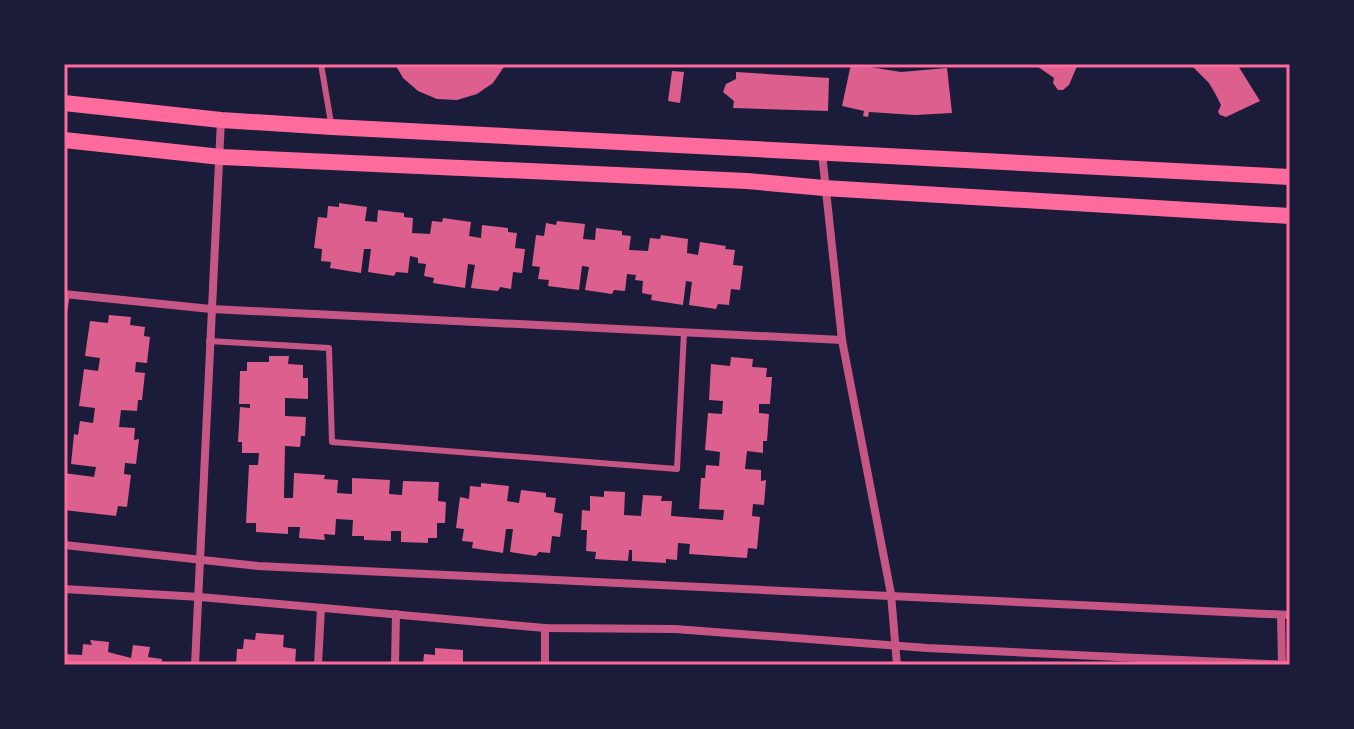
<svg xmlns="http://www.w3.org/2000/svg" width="1354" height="729" font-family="Karla,sans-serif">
<rect width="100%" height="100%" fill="#1b1b3a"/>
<!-- building -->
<g fill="#dd5f8e">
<path d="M 395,64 L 506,64 L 493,83 L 477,94 L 457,100 L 437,99 L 418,91 L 403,78 Z"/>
<path d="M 851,64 L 901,72 L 947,68 L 952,113 L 915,115 L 869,112 L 868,117 L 863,116 L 864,111 L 842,106 Z"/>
<path d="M 1034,64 L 1078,64 L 1069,85 L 1063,90 L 1058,90 L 1053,83 L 1054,78 Z"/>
<path d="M 1190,64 L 1237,64 L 1260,101 L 1226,117 L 1220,115 L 1218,112 L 1221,105 L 1216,95 L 1209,83 Z"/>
<path d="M 672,71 L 684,72 L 680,103 L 668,101 Z"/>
<path d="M 736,72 L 829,78 L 828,111 L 733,108 L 734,101 L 723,92 L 726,84 L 736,79 Z"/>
<path d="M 339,203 L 367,207 L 365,221 L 377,222 L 378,210 L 404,213 L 404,217 L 413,218 L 412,233 L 430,234 L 432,221 L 442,222 L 443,218 L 471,222 L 469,236 L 481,238 L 482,225 L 508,228 L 508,232 L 517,233 L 515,248 L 525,249 L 522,273 L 513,272 L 511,289 L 500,287 L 498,291 L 471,288 L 475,265 L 468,264 L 465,288 L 433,283 L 434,278 L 424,276 L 426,264 L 418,263 L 418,258 L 410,256 L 408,273 L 396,272 L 394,276 L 368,272 L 371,249 L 364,249 L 361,273 L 330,268 L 331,262 L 321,261 L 322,249 L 314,248 L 318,217 L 327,218 L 328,206 L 339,207 Z"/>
<path d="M 557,221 L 585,224 L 583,239 L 595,240 L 596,228 L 622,231 L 622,235 L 631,236 L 629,250 L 648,251 L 650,238 L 660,239 L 661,235 L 688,239 L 687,253 L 698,255 L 700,242 L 726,246 L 725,249 L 735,250 L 733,265 L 743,266 L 740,290 L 731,289 L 729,305 L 718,304 L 716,309 L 689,305 L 692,282 L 686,281 L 683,305 L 651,300 L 652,295 L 642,293 L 643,281 L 635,280 L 636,275 L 627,274 L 625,291 L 614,290 L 612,294 L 585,290 L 589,267 L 582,266 L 579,290 L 548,286 L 549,280 L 538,279 L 540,267 L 532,266 L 536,235 L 544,236 L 546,223 L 556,225 Z"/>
<path d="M 109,315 L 131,317 L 130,325 L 145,327 L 144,336 L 150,337 L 147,363 L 136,362 L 135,372 L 145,373 L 142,400 L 138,400 L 137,411 L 121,410 L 119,427 L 135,428 L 134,440 L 139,439 L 136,464 L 125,463 L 124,474 L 131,475 L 127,507 L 118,506 L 116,516 L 64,510 L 64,473 L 94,477 L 96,467 L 71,464 L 74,434 L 78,435 L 80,421 L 93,423 L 95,408 L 79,406 L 84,369 L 98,371 L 100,358 L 85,356 L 90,321 L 108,323 Z"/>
<path d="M 269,356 L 289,356 L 288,364 L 303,365 L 303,378 L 308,378 L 308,399 L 285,398 L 285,416 L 306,417 L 305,436 L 301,436 L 300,447 L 285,446 L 284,498 L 293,498 L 294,473 L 325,475 L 324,479 L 338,480 L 337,493 L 352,494 L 352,478 L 390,480 L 389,494 L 402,495 L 403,481 L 439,482 L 438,501 L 446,502 L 445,523 L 437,523 L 437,538 L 428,538 L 428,543 L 401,542 L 401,531 L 391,531 L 391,541 L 364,540 L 364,536 L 352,536 L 353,520 L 336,519 L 335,535 L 324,534 L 325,540 L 299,538 L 300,527 L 288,527 L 288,534 L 256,532 L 256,523 L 246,523 L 249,465 L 258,465 L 259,453 L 242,453 L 242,442 L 238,442 L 240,407 L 250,408 L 250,404 L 239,404 L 240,371 L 247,371 L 247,362 L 269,362 Z"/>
<path d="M 731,357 L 753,359 L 752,367 L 767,368 L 766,377 L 772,377 L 770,404 L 759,404 L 759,413 L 769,414 L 767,441 L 763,441 L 763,453 L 747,451 L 745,469 L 761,470 L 761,481 L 766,480 L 764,505 L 753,504 L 752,516 L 760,517 L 757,549 L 748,548 L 747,558 L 689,554 L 690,544 L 678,543 L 677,560 L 666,559 L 666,563 L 632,561 L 632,550 L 629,550 L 628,561 L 595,559 L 596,552 L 586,551 L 587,530 L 581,530 L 582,510 L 590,511 L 590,496 L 604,497 L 604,491 L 625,492 L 624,515 L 641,516 L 643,495 L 662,496 L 661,501 L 672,501 L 671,516 L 723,520 L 724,510 L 699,509 L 701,478 L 705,478 L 706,465 L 719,466 L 720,452 L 705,450 L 708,413 L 722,414 L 723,401 L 709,400 L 711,364 L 730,366 Z"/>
<path d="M 481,483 L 509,486 L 507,501 L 519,503 L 521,490 L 546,493 L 546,497 L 556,498 L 554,512 L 563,514 L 560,537 L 552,536 L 550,553 L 539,552 L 536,556 L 510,552 L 513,529 L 506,529 L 503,553 L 472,548 L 473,542 L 462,541 L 464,529 L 456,528 L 460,497 L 469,499 L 470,486 L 481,487 Z"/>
<path d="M 256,633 L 284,635 L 283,647 L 296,649 L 295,665 L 236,665 L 237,649 L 243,649 L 244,639 L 255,640 Z"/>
<path d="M 90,640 L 109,642 L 108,652 L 131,658 L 133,645 L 150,647 L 148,657 L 162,659 L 161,665 L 64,665 L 64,654 L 82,655 L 83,644 L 92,645 Z"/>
<path d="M 435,648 L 463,650 L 463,662 L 477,663 L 477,665 L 423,665 L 424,654 L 435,655 Z"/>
</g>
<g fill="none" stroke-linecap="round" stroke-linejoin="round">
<!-- service -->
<g stroke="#c65784" stroke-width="6">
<path d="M 321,64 L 331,123"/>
<path d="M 64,312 L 67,295"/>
<path d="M 209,341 L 329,348 L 332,442 L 677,469 L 684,333"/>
</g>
<!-- minor -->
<g stroke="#c65784" stroke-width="8">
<path d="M 822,153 L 842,340 L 891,594 L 897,665"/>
<path d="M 64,294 L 211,309 L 842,340"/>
<path d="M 64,545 L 258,566 L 1290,615"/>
<path d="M 64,589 L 200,597 L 545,628 L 675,629 L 927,648 L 1290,665"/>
<path d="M 1281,615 L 1282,665"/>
<path d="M 195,665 L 221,120"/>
<path d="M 318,665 L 321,608"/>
<path d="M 395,665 L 396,614"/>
<path d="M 545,665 L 545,628"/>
</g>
<!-- secondary -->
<g stroke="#ff6b9d" stroke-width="16">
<path d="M 64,103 L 221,120 L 332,127 L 1290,177"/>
<path d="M 64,140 L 221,157 L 747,181 L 824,188 L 1290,216"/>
</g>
</g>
<!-- border -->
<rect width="1354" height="729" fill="none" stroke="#1b1b3a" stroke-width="132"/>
<rect x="66" y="66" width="1222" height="597" fill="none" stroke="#ff6b9d" stroke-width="3"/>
</svg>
